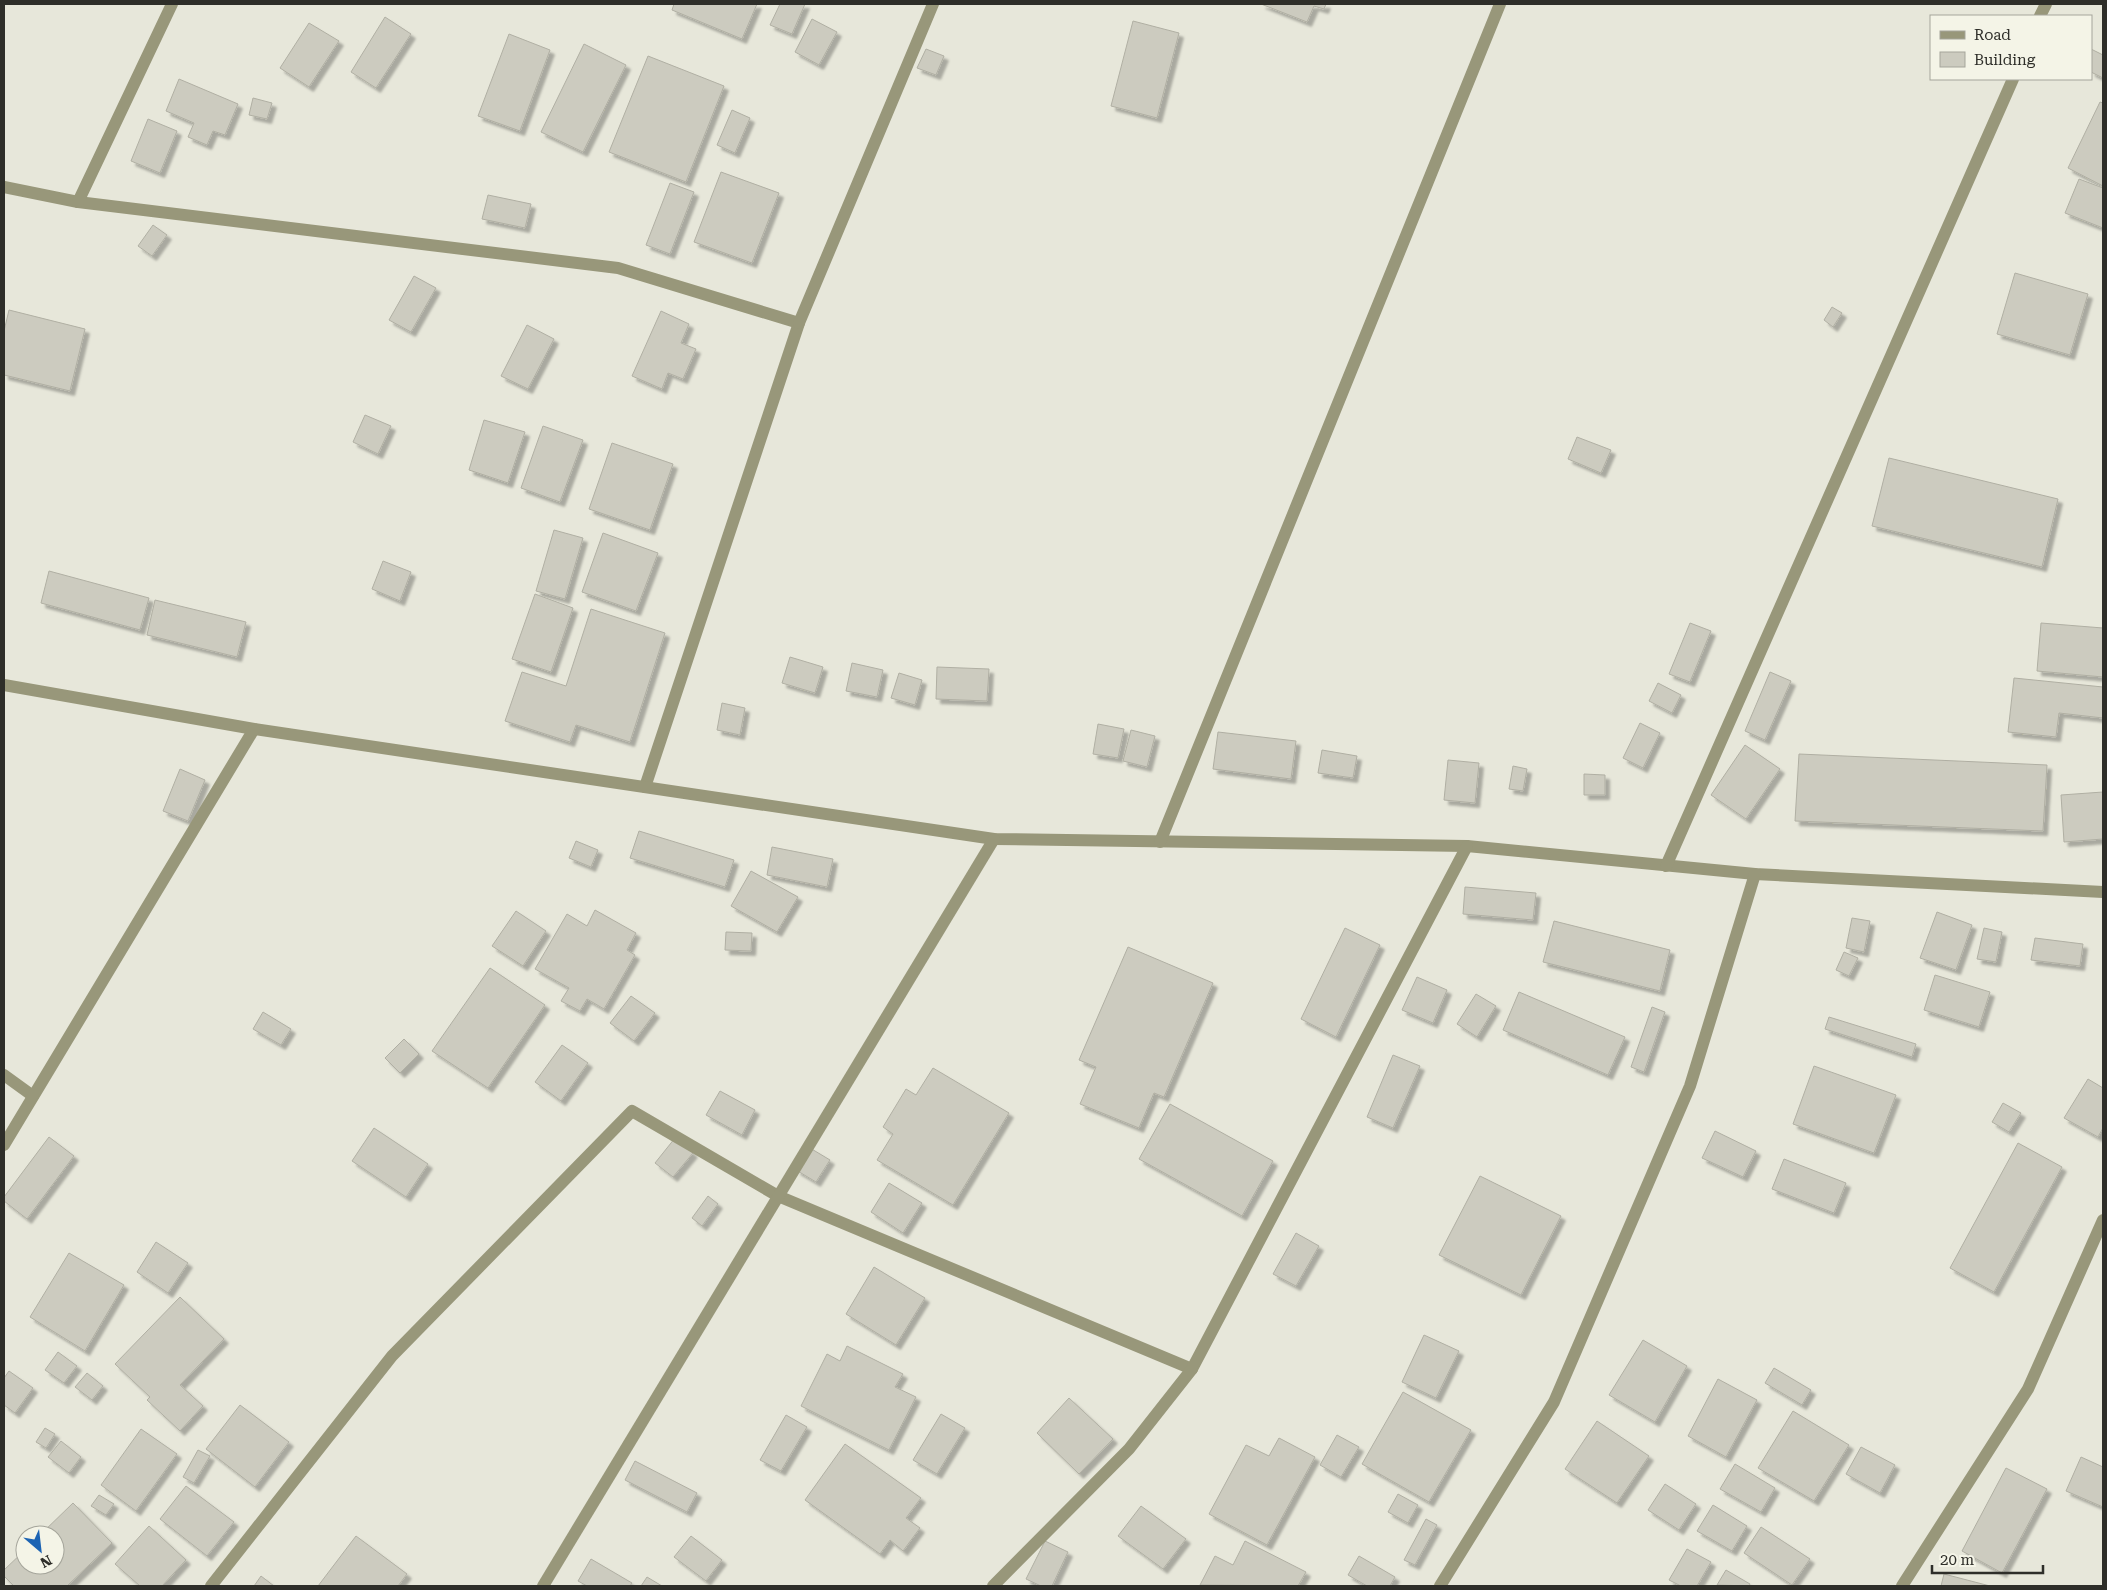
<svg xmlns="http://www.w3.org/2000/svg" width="2107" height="1590" font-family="'Roboto Serif',serif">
<defs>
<filter id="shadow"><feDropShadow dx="4.5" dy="4.5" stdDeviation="1" flood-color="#0004"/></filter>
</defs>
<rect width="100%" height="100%" fill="#e7e7da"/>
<!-- building -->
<g fill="#cccbbf" stroke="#b0afa3" filter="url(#shadow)">
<path d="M 674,4 L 757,4 L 742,39 L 672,10 Z"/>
<path d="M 780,4 L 805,4 L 792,34 L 770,25 Z"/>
<path d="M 1261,4 L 1326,4 L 1324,9 L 1314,6 L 1307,22 Z"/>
<path d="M 385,17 L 411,34 L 376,88 L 351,72 Z"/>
<path d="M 812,19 L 837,32 L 819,65 L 795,52 Z"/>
<path d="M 1133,21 L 1179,33 L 1157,118 L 1111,106 Z"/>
<path d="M 309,23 L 339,41 L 309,87 L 280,68 Z"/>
<path d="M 509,34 L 550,50 L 520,131 L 478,116 Z"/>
<path d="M 584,44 L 626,65 L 583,152 L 541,132 Z"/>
<path d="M 926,49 L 944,56 L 936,75 L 917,68 Z"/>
<path d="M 2091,49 L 2103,55 L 2103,78 L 2091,72 Z"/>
<path d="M 648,56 L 724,86 L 686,182 L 609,152 Z"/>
<path d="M 179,79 L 238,104 L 225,135 L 213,131 L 207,145 L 188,137 L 194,123 L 166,111 Z"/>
<path d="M 253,98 L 272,103 L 267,119 L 249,115 Z"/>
<path d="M 2100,102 L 2103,103 L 2103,186 L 2068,168 Z"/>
<path d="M 732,110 L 750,118 L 735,153 L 717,145 Z"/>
<path d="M 148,119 L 177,131 L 160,173 L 131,161 Z"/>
<path d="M 721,172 L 779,193 L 752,263 L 694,242 Z"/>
<path d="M 2079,179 L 2103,188 L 2103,228 L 2065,213 Z"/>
<path d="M 670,183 L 694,192 L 670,254 L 646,245 Z"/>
<path d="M 488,195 L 531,204 L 525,228 L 482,219 Z"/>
<path d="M 153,225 L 167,235 L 152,256 L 138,246 Z"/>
<path d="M 2015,273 L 2088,294 L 2070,355 L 1997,334 Z"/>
<path d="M 414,276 L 436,288 L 411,332 L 389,320 Z"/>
<path d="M 1832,307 L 1842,313 L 1833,327 L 1824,320 Z"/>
<path d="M 9,310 L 85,329 L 70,391 L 4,375 L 4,331 Z"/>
<path d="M 661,311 L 689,324 L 681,343 L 696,349 L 683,379 L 668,373 L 662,389 L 632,376 Z"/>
<path d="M 527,325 L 554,339 L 528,389 L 501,376 Z"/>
<path d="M 365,415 L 391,426 L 378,454 L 353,442 Z"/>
<path d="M 484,420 L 525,432 L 508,483 L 469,470 Z"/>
<path d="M 543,426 L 583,440 L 560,502 L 521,488 Z"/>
<path d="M 1577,437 L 1611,450 L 1601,473 L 1568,459 Z"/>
<path d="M 612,443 L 673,464 L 650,530 L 589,509 Z"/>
<path d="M 1889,458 L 2058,499 L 2042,567 L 1872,526 Z"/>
<path d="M 554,530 L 583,538 L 565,599 L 536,591 Z"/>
<path d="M 603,533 L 658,553 L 636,611 L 582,592 Z"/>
<path d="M 383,561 L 411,572 L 400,601 L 372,589 Z"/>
<path d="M 49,571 L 149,598 L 140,630 L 41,603 Z"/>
<path d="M 535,594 L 573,608 L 551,672 L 512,659 Z"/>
<path d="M 155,600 L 246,622 L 237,657 L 147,635 Z"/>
<path d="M 591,609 L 665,633 L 630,742 L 576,725 L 570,742 L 505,721 L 522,672 L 566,686 Z"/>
<path d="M 1690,623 L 1711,631 L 1690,682 L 1669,674 Z"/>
<path d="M 2041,623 L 2103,628 L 2103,677 L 2037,671 Z"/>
<path d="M 790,657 L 823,667 L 815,693 L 782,683 Z"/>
<path d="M 852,663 L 883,670 L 877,697 L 846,691 Z"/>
<path d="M 937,667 L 989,669 L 987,701 L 936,699 Z"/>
<path d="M 1770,672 L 1791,681 L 1765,740 L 1745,731 Z"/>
<path d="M 899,673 L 922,680 L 915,705 L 891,698 Z"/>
<path d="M 2014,678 L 2103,687 L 2103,718 L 2059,713 L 2056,737 L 2008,732 Z"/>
<path d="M 1658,683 L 1681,695 L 1672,713 L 1649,701 Z"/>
<path d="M 722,703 L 745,708 L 740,735 L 717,730 Z"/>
<path d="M 1640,723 L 1660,733 L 1643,768 L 1623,758 Z"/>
<path d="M 1098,724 L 1124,729 L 1118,758 L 1093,754 Z"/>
<path d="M 1131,730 L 1155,736 L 1147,767 L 1123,761 Z"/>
<path d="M 1218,732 L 1296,741 L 1291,779 L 1213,769 Z"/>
<path d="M 1745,745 L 1780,769 L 1746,819 L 1711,795 Z"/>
<path d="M 1322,750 L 1357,756 L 1353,778 L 1318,773 Z"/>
<path d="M 1799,754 L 2047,765 L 2043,831 L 1795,821 Z"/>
<path d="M 1448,760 L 1479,763 L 1475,803 L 1444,800 Z"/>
<path d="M 1513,766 L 1527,769 L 1523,791 L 1509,789 Z"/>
<path d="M 180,769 L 205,780 L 188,821 L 163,811 Z"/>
<path d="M 1584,774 L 1605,775 L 1605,795 L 1584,795 Z"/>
<path d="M 2103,792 L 2103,839 L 2064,842 L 2061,795 Z"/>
<path d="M 639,831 L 734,860 L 725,887 L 630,858 Z"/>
<path d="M 576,841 L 598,850 L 591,867 L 569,858 Z"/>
<path d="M 772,847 L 833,859 L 827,887 L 767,875 Z"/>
<path d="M 751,871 L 798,897 L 777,932 L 731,906 Z"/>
<path d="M 1465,887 L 1536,893 L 1533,920 L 1463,914 Z"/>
<path d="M 595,910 L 636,933 L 627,950 L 635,955 L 604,1009 L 587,999 L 580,1011 L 561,1001 L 569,988 L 535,969 L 567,914 L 587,926 Z"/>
<path d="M 516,911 L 546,931 L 523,966 L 492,946 Z"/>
<path d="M 1937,912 L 1972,925 L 1956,970 L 1920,958 Z"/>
<path d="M 1852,918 L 1870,921 L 1864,952 L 1846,948 Z"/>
<path d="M 1554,921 L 1670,950 L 1660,991 L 1543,962 Z"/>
<path d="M 1345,928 L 1380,945 L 1336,1037 L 1301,1019 Z"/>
<path d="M 1984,928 L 2002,932 L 1996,962 L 1977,959 Z"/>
<path d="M 726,932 L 752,933 L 751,951 L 725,950 Z"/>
<path d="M 2035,938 L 2083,944 L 2080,966 L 2031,960 Z"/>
<path d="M 1128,947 L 1213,983 L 1164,1097 L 1154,1093 L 1139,1128 L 1080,1104 L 1096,1067 L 1079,1060 Z"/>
<path d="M 1844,952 L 1858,958 L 1849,976 L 1836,970 Z"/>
<path d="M 490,968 L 545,1005 L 488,1088 L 432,1051 Z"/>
<path d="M 1935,975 L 1990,992 L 1979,1027 L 1924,1010 Z"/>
<path d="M 1417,977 L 1447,990 L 1433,1023 L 1402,1010 Z"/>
<path d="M 1519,992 L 1625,1037 L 1608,1075 L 1503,1030 Z"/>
<path d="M 1476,994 L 1496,1006 L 1477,1037 L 1457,1024 Z"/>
<path d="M 631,996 L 655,1013 L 634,1041 L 610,1023 Z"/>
<path d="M 1652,1007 L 1665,1012 L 1644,1072 L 1631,1067 Z"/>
<path d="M 263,1012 L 291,1029 L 281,1045 L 253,1029 Z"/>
<path d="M 1829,1017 L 1916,1044 L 1912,1057 L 1825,1029 Z"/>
<path d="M 404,1039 L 419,1054 L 400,1073 L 385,1058 Z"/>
<path d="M 562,1045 L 588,1063 L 561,1101 L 535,1082 Z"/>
<path d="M 1393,1055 L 1420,1066 L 1393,1128 L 1367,1117 Z"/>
<path d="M 1814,1066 L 1896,1095 L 1874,1153 L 1793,1124 Z"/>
<path d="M 933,1068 L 1009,1113 L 953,1205 L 877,1160 L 893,1134 L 883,1127 L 906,1089 L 916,1095 Z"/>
<path d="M 2088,1079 L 2103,1088 L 2103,1128 L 2098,1137 L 2064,1118 Z"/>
<path d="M 720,1091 L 755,1110 L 742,1135 L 706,1115 Z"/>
<path d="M 2003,1103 L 2021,1113 L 2009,1132 L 1992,1122 Z"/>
<path d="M 1170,1104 L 1273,1161 L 1242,1216 L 1139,1159 Z"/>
<path d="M 374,1128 L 428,1164 L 406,1197 L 352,1161 Z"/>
<path d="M 1715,1131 L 1756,1151 L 1743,1177 L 1702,1158 Z"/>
<path d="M 49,1137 L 74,1156 L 27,1219 L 4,1201 L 4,1197 Z"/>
<path d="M 675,1138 L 693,1153 L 673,1177 L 655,1163 Z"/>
<path d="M 2018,1143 L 2062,1167 L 1994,1292 L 1950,1268 Z"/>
<path d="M 810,1148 L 830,1160 L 816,1182 L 796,1170 Z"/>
<path d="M 1784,1159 L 1846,1183 L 1834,1213 L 1772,1189 Z"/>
<path d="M 1480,1176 L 1561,1216 L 1521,1295 L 1439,1255 Z"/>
<path d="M 889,1183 L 922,1203 L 903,1233 L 871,1212 Z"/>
<path d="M 708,1196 L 718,1204 L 702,1226 L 692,1218 Z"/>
<path d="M 1296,1233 L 1319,1246 L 1296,1286 L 1273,1274 Z"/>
<path d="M 156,1242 L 188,1263 L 168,1293 L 137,1272 Z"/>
<path d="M 69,1253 L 124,1285 L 85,1351 L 30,1317 Z"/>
<path d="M 874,1267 L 925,1298 L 896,1345 L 846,1314 Z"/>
<path d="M 180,1297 L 224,1339 L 180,1385 L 203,1406 L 180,1431 L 147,1400 L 150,1397 L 115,1364 Z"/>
<path d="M 1424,1335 L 1459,1351 L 1436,1398 L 1402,1382 Z"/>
<path d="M 1643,1340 L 1687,1366 L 1655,1422 L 1609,1395 Z"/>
<path d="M 847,1346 L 903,1374 L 895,1387 L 916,1397 L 889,1450 L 801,1406 L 827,1354 L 840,1361 Z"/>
<path d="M 58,1352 L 77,1366 L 64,1383 L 45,1370 Z"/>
<path d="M 1774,1368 L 1811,1390 L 1802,1405 L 1765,1383 Z"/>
<path d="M 9,1371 L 33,1388 L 15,1413 L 4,1405 L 4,1378 Z"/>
<path d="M 87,1373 L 103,1386 L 92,1400 L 75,1387 Z"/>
<path d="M 1718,1379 L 1757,1400 L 1726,1457 L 1688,1436 Z"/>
<path d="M 1403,1392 L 1471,1430 L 1429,1502 L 1362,1464 Z"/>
<path d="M 1069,1398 L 1113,1439 L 1079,1474 L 1037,1433 Z"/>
<path d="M 240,1405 L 289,1442 L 255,1487 L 206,1449 Z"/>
<path d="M 1793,1411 L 1849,1445 L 1814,1501 L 1758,1468 Z"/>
<path d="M 941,1414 L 965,1428 L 937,1474 L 913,1460 Z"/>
<path d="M 786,1415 L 807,1427 L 781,1471 L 760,1460 Z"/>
<path d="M 1597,1421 L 1649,1456 L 1617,1503 L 1565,1469 Z"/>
<path d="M 45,1428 L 55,1434 L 46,1448 L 36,1442 Z"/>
<path d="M 141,1429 L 177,1454 L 136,1511 L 101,1485 Z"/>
<path d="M 1337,1435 L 1359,1447 L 1341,1477 L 1320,1465 Z"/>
<path d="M 1279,1438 L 1315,1457 L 1267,1545 L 1209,1514 L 1246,1445 L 1269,1456 Z"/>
<path d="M 61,1441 L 81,1457 L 69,1473 L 48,1457 Z"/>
<path d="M 845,1444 L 921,1498 L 906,1518 L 920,1528 L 903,1551 L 890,1540 L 880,1554 L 805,1500 Z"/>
<path d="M 1861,1447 L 1895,1465 L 1880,1493 L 1846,1474 Z"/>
<path d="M 198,1450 L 210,1456 L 194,1483 L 183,1477 Z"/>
<path d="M 2081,1457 L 2103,1467 L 2103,1507 L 2066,1491 Z"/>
<path d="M 635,1461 L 697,1493 L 687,1512 L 625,1480 Z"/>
<path d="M 1735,1464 L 1775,1488 L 1761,1512 L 1720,1489 Z"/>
<path d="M 2006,1468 L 2047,1489 L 2002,1573 L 1962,1551 Z"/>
<path d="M 1665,1484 L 1696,1504 L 1679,1530 L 1648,1510 Z"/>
<path d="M 186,1486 L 234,1522 L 207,1556 L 160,1519 Z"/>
<path d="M 1398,1494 L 1418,1505 L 1408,1523 L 1388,1512 Z"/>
<path d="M 99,1495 L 114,1504 L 106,1515 L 91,1506 Z"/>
<path d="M 73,1503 L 112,1543 L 67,1586 L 14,1586 L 4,1576 L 4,1570 L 25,1550 L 25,1565 L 55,1565 L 55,1535 L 40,1535 Z"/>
<path d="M 1713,1505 L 1747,1526 L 1732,1551 L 1697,1531 Z"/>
<path d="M 1141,1506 L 1186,1539 L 1163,1569 L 1118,1536 Z"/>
<path d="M 1426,1519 L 1437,1525 L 1415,1565 L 1404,1560 Z"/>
<path d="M 149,1526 L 186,1560 L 162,1586 L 140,1586 L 115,1564 Z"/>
<path d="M 1761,1527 L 1810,1559 L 1792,1585 L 1744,1553 Z"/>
<path d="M 356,1536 L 407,1574 L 398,1586 L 318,1586 Z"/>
<path d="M 691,1536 L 722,1560 L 706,1581 L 674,1557 Z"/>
<path d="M 1045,1541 L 1068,1552 L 1052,1586 L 1041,1586 L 1026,1579 Z"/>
<path d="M 1245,1541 L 1306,1572 L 1298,1586 L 1200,1585 L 1215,1556 L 1233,1565 Z"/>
<path d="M 1687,1549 L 1711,1562 L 1697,1586 L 1681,1586 L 1669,1580 Z"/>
<path d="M 1359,1556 L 1395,1577 L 1390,1586 L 1367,1586 L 1348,1575 Z"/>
<path d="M 591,1559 L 632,1583 L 630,1586 L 587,1586 L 578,1581 Z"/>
<path d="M 1726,1570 L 1750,1584 L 1749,1586 L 1717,1585 Z"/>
<path d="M 1944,1574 L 1990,1586 L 1941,1586 Z"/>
<path d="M 261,1576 L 274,1586 L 254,1586 Z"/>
<path d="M 647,1577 L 662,1586 L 641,1586 Z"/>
</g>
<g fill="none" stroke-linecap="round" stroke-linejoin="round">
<!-- street -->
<g stroke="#98977a" stroke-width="12">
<path d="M 2040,16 L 2046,4"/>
<path d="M 4,187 L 78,202 L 618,268 L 799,323 L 645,787"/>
<path d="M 78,202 L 172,4"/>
<path d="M 799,323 L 933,4"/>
<path d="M 4,685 L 254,729 L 994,839 L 1467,846 L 1755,874 L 2103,892"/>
<path d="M 1160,842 L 1500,4"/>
<path d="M 1666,866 L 2013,79"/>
<path d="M 4,1075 L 33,1096"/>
<path d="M 4,1145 L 254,729"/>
<path d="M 211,1586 L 392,1356 L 632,1111 L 778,1196 L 1192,1369"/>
<path d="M 543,1586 L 994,839"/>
<path d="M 993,1586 L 1129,1449 L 1192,1369 L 1467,846"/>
<path d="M 1440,1586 L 1554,1402 L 1690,1086 L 1755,874"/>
<path d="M 1902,1586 L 2028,1389 L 2103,1220"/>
</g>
</g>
<!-- border -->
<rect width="2107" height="1590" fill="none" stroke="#2e2e29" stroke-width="10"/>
<!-- legend -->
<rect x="1930" y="15" width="162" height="65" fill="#f4f4e7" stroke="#a5a59b"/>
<rect x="1940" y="31" width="25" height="8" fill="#98977a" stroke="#a5a59b"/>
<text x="1974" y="40" font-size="15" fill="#2e2e29">Road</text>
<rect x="1940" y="52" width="25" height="15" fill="#cccbbf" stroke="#a5a59b"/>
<text x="1974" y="65" font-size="15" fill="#2e2e29">Building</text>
<!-- north arrow -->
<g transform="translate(40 1550) rotate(152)"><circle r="24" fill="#f4f4e7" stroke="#a5a59b"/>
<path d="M0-4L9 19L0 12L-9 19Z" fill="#1c63b3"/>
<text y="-8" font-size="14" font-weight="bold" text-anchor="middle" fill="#2e2e29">N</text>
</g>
<!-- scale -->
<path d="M1932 1565v8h111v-8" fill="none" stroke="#2e2e29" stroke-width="2.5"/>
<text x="1940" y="1565" font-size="15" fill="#2e2e29" stroke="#f4f4e7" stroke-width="4" paint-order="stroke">20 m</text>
</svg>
